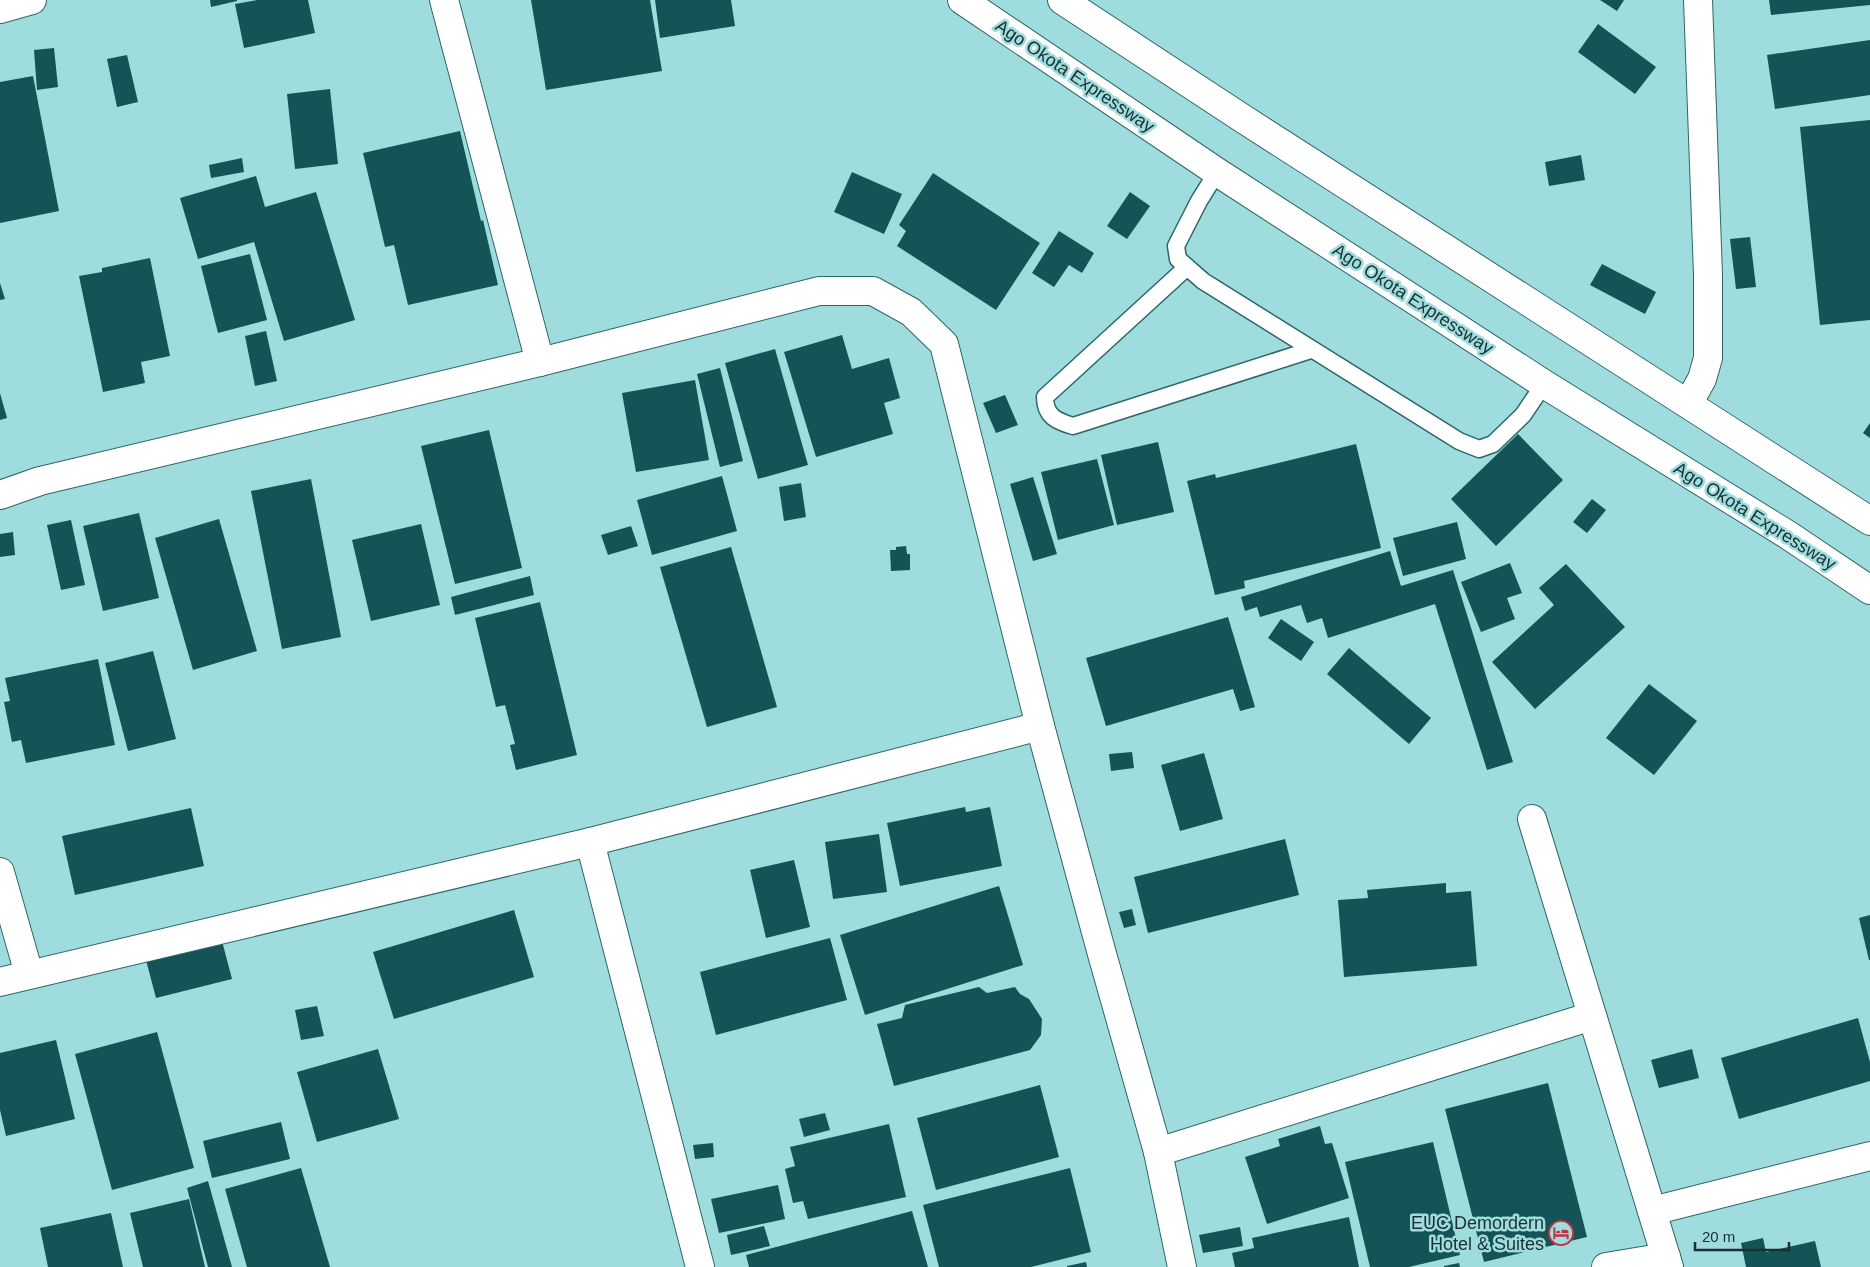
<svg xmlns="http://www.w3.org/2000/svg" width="1870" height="1267" font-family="Arial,sans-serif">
<rect width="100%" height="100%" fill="#9fdcdd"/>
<!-- building -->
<g fill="#155456">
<path d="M 210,0 L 237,0 L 237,1 L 211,7 Z"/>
<path d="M 257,0 L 308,0 L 315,33 L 244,48 L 235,4 Z"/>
<path d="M 531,0 L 650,0 L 662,71 L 546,90 Z"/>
<path d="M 655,0 L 731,0 L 735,26 L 660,38 Z"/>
<path d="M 1600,0 L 1624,0 L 1617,11 Z"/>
<path d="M 1769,0 L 1870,0 L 1870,5 L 1771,15 Z"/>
<path d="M 1598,24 L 1656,67 L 1635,94 L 1578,52 Z"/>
<path d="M 1870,40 L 1870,95 L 1775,109 L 1767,55 Z"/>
<path d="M 54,48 L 58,87 L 37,90 L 34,50 Z"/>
<path d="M 127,55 L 138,102 L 117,107 L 107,59 Z"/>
<path d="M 33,76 L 59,211 L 0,223 L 0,82 Z"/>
<path d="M 330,89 L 338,164 L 295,169 L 287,94 Z"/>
<path d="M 1870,120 L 1870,320 L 1820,325 L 1800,127 Z"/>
<path d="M 460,131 L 481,221 L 483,220 L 498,285 L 408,305 L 394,245 L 385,247 L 363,153 Z"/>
<path d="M 1581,155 L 1585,180 L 1549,186 L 1545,162 Z"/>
<path d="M 242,158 L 244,172 L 211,178 L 209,165 Z"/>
<path d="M 852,172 L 902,194 L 884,234 L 834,212 Z"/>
<path d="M 933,173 L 1040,243 L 996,310 L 897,246 L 906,231 L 899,225 Z"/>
<path d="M 256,176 L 265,207 L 316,192 L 355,320 L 284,341 L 254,242 L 198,259 L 180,198 Z"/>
<path d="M 1130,192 L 1150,206 L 1127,239 L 1107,226 Z"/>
<path d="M 1059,231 L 1094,253 L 1082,273 L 1069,265 L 1054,287 L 1032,273 Z"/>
<path d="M 1750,237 L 1756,287 L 1736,289 L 1730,239 Z"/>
<path d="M 250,254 L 267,320 L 218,333 L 201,266 Z"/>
<path d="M 150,258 L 170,356 L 141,362 L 145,383 L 103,392 L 79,276 L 102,272 L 102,268 Z"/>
<path d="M 1602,264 L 1656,292 L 1645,314 L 1590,285 Z"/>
<path d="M 0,283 L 5,299 L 0,300 Z"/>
<path d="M 266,331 L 277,381 L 255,386 L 245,336 Z"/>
<path d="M 842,335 L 852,369 L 889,358 L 900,398 L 884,403 L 893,434 L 816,457 L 784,352 Z"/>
<path d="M 775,349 L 808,465 L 758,479 L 725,363 Z"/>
<path d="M 720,368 L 743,461 L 720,467 L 697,374 Z"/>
<path d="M 695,380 L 709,460 L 636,472 L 622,393 Z"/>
<path d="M 0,393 L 7,418 L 0,420 Z"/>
<path d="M 1005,395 L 1018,425 L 996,433 L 983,403 Z"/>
<path d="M 1870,423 L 1870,438 L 1863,433 Z"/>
<path d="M 489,430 L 522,568 L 455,584 L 421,446 Z"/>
<path d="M 1518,434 L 1563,480 L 1496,546 L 1451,499 Z"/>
<path d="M 1158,442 L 1174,512 L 1117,525 L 1101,455 Z"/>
<path d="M 1356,444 L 1381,548 L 1244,581 L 1245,588 L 1215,595 L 1187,481 L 1215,474 L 1216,478 Z"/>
<path d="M 1097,459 L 1114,525 L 1058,540 L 1041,472 Z"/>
<path d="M 722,476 L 737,531 L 652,555 L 637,500 Z"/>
<path d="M 1033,477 L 1057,554 L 1033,561 L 1010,484 Z"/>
<path d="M 311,479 L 341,637 L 282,649 L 251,491 Z"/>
<path d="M 801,483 L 806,517 L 784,521 L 779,487 Z"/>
<path d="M 1592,499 L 1606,510 L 1587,533 L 1573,522 Z"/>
<path d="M 139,513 L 159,598 L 103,611 L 83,526 Z"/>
<path d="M 219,519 L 257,651 L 193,670 L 155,538 Z"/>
<path d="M 71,520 L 85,585 L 61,590 L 47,525 Z"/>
<path d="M 1457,522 L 1466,559 L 1403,576 L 1393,538 Z"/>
<path d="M 421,524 L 440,605 L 371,621 L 352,540 Z"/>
<path d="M 631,526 L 638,546 L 608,555 L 601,535 Z"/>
<path d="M 13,532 L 15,555 L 0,557 L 0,534 Z"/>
<path d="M 906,546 L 907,554 L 910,554 L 910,570 L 891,571 L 890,550 L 896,550 L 896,547 Z"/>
<path d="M 731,547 L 777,707 L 707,727 L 660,567 Z"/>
<path d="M 1390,551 L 1401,586 L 1453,570 L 1513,762 L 1487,770 L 1435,604 L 1328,638 L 1322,618 L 1307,623 L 1301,605 L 1260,617 L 1257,607 L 1245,611 L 1241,597 Z"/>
<path d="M 1510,563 L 1522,593 L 1507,598 L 1515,619 L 1481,632 L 1461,582 Z"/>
<path d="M 1566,564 L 1625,627 L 1535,709 L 1492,662 L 1554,605 L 1539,588 Z"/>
<path d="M 530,576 L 534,595 L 455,615 L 451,597 Z"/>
<path d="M 540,602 L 577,755 L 516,770 L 510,745 L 515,744 L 505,705 L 496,707 L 475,618 Z"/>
<path d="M 1228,617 L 1255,707 L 1240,711 L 1233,689 L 1106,726 L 1086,658 Z"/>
<path d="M 1281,619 L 1314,642 L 1301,661 L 1268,638 Z"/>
<path d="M 1349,648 L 1431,718 L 1409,744 L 1327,674 Z"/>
<path d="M 153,651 L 176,739 L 128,751 L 105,663 Z"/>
<path d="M 98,659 L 115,745 L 26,763 L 21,740 L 12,742 L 4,702 L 10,701 L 5,678 Z"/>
<path d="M 1649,684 L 1697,721 L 1654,775 L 1606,738 Z"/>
<path d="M 1132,752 L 1134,768 L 1111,771 L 1109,754 Z"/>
<path d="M 1204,753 L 1223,819 L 1180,831 L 1161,765 Z"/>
<path d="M 965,807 L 966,812 L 990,807 L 1002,866 L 900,886 L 887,823 Z"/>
<path d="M 191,808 L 204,866 L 75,895 L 62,836 Z"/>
<path d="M 879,834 L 887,892 L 833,899 L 825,842 Z"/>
<path d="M 1285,839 L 1299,895 L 1148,933 L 1134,877 Z"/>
<path d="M 794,860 L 810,927 L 766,938 L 750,870 Z"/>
<path d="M 1446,883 L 1446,893 L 1471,891 L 1477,966 L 1344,977 L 1338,900 L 1368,898 L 1367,890 Z"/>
<path d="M 999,886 L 1023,965 L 865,1015 L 840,935 Z"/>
<path d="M 1132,909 L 1136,925 L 1124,928 L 1119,912 Z"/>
<path d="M 514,910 L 534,977 L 394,1019 L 373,952 Z"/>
<path d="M 1870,915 L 1870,960 L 1869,960 L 1859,918 Z"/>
<path d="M 830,938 L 847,1000 L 716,1035 L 700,972 Z"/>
<path d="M 222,941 L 232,979 L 156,998 L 146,960 Z"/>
<path d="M 979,987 L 987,993 L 1015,987 L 1020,994 L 1029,999 L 1042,1019 L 1041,1035 L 1030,1050 L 894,1086 L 877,1024 L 902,1018 L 905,1005 Z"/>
<path d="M 317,1006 L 324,1036 L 301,1040 L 295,1010 Z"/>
<path d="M 1858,1018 L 1870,1062 L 1870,1081 L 1739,1119 L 1721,1058 Z"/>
<path d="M 157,1032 L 194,1168 L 112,1190 L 75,1054 Z"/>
<path d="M 56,1040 L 75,1119 L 6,1136 L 0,1110 L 0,1053 Z"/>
<path d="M 378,1049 L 399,1119 L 317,1142 L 297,1072 Z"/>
<path d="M 1692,1049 L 1699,1078 L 1659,1088 L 1651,1060 Z"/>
<path d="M 1548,1083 L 1587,1237 L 1484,1262 L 1445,1109 Z"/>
<path d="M 1040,1085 L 1059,1157 L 936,1190 L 917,1118 Z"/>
<path d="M 825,1113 L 830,1130 L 804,1137 L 799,1119 Z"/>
<path d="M 281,1122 L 290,1159 L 212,1178 L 203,1141 Z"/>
<path d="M 889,1124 L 906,1197 L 808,1219 L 803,1201 L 793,1203 L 785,1169 L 795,1166 L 790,1147 Z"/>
<path d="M 1320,1126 L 1325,1144 L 1332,1143 L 1349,1198 L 1267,1224 L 1245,1157 L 1280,1146 L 1278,1139 Z"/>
<path d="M 1433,1142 L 1460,1255 L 1409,1267 L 1370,1267 L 1345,1162 Z"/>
<path d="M 713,1143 L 714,1157 L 695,1159 L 693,1145 Z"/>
<path d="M 301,1168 L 330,1267 L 247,1267 L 225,1189 Z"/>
<path d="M 1070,1168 L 1091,1252 L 1031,1267 L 939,1267 L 923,1205 Z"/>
<path d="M 208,1181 L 232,1267 L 208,1267 L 187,1188 Z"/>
<path d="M 778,1185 L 785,1219 L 719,1233 L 711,1199 Z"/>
<path d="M 189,1199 L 205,1267 L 143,1267 L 130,1213 Z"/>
<path d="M 912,1211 L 928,1267 L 749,1267 L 746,1255 Z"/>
<path d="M 111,1213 L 123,1267 L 48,1267 L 40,1228 Z"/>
<path d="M 1349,1217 L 1359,1267 L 1235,1267 L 1232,1253 L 1254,1248 L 1252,1238 Z"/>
<path d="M 764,1226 L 770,1246 L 731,1255 L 727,1235 Z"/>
<path d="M 1240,1227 L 1243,1246 L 1203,1253 L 1199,1235 Z"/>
<path d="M 1763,1238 L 1766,1252 L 1815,1241 L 1821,1267 L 1746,1267 L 1741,1243 Z"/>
<path d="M 1086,1262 L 1087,1267 L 1067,1267 L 1067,1266 Z"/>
<path d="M 1459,1263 L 1460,1267 L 1444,1267 L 1444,1266 Z"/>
</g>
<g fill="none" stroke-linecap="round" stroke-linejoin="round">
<defs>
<g id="lane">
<path d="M 1217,172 L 1199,201 L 1176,246 L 1178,259 L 1203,281 L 1459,441 L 1479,449 L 1493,444 L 1523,415 L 1544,384"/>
<path d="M 1186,268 L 1045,397 C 1045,416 1056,421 1073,426 L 1311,350"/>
</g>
<g id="street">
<path d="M 444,0 L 540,362"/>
<path d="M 0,9 L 32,0"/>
<path d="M 1688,404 L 1702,379 L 1708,358 L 1708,275 L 1698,0"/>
<path d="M 0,495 L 40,481 L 540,362 L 819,291 L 873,291 L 911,312 L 944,344 L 1040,726 L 1102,954 L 1158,1152 L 1182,1267"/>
<path d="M 1532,819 L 1669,1267"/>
<path d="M 590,842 L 700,1267"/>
<path d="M 0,872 L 29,974"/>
<path d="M 0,982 L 590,842 L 1040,726"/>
<path d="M 1158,1152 L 1592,1016"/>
<path d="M 1652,1211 L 1870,1156"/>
<path d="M 1606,1267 L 1666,1257"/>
</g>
<g id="secondary">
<path d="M 962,0 L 1217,172 L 1544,384 L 1788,535 L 1870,590"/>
<path d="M 1062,0 L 1245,120 L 1870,521"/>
</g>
</defs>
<!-- lane casing -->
<use href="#lane" stroke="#2c6769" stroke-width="19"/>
<!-- street casing -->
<use href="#street" stroke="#2c6769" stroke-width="30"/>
<!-- secondary casing -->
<use href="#secondary" stroke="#2c6769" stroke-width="30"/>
<!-- lane -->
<use href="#lane" stroke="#fff" stroke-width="16"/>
<!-- street -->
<use href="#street" stroke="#fff" stroke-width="28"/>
<!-- secondary -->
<use href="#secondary" stroke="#fff" stroke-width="28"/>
</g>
<!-- icons -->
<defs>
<symbol id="hotel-ring" viewBox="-11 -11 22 22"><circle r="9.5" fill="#9fdcdd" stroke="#c13045" stroke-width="1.5"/><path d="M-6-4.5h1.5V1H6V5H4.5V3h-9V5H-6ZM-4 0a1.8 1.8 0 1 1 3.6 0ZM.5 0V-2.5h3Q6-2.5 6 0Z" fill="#c13045"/></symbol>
</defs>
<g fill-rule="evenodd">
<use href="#hotel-ring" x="1547" y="1219" width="28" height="28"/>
</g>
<g text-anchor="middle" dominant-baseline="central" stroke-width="5" stroke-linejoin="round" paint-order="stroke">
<!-- street labels -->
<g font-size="18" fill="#193132" stroke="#9fdcdd">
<text transform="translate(1075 76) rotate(34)">Ago Okota Expressway</text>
<text transform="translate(1413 299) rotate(33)">Ago Okota Expressway</text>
<text transform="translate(1755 516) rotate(32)">Ago Okota Expressway</text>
</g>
<!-- poi labels -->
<g font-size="18" fill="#193132" stroke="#9fdcdd" text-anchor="end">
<text x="1544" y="1223">EUC Demordern<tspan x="1544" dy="21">Hotel &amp; Suites</tspan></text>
</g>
</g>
<!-- scale -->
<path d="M1695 1242v8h94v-8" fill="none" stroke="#193132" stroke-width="2.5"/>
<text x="1702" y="1242" font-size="15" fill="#193132" stroke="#9fdcdd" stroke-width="4" paint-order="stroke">20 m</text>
</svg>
